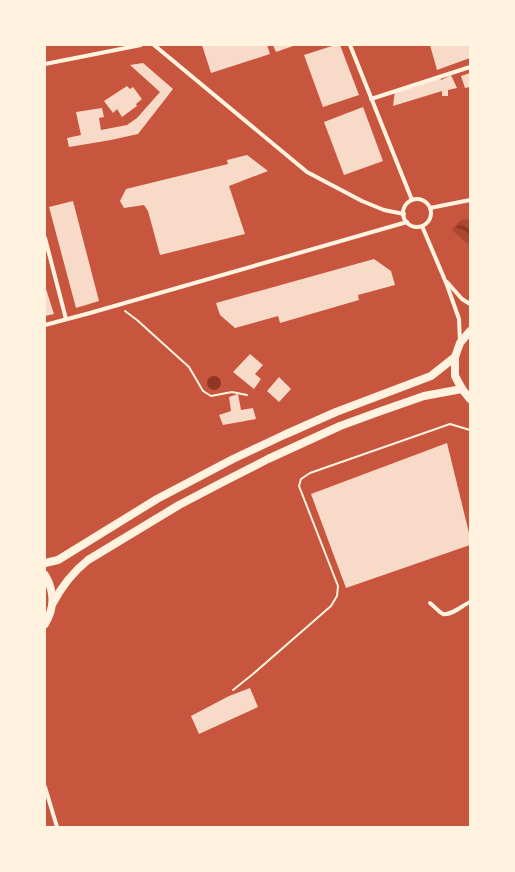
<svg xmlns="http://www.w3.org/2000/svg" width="515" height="872" font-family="'Libre Baskerville',serif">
<rect width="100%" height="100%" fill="#c8553d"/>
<!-- green -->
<path fill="#ae4732" d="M 470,219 L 470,246 L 452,230 L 461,220 Z"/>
<!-- water -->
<circle fill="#8f3625" cx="214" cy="383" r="7"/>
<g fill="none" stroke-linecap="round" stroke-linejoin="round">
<!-- stream -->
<path stroke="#8f3625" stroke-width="3.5" d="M 458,227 L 462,227 L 470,232"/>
</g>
<!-- building -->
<g fill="#f7dbc8">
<path d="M 202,45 L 267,45 L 270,54 L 211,73 Z"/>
<path d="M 273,45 L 296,45 L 276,52 Z"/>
<path d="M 335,45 L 340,45 L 359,95 L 323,107 L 304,55 Z"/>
<path d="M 430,45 L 470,45 L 470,58 L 437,70 Z"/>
<path d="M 143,63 L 173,89 L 138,134 L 111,140 L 69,147 L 67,138 L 81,135 L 76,112 L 102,108 L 104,117 L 99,118 L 101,130 L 127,125 L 137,118 L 160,92 L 130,65 Z"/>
<path d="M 470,73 L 470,87 L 465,88 L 461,76 Z"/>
<path d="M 451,75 L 457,88 L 448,90 L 448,96 L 442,96 L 442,91 L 393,106 L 395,91 L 440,77 L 441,80 Z"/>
<path d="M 127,86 L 130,89 L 133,87 L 142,99 L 136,104 L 137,106 L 122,117 L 117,109 L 113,113 L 104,101 Z"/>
<path d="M 363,107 L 383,161 L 344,175 L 324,122 Z"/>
<path d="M 247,155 L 268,171 L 229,186 L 245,234 L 160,255 L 148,211 L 144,205 L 124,208 L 120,201 L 126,189 L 228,164 L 227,160 Z"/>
<path d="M 73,201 L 99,301 L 76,308 L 49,207 Z"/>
<path d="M 374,259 L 391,271 L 395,285 L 358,295 L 359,300 L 280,323 L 278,316 L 235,328 L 220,315 L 216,303 Z"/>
<path d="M 45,286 L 54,314 L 45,316 Z"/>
<path d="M 250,354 L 263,365 L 255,374 L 261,379 L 254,389 L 233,372 Z"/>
<path d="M 279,377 L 291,389 L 279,402 L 267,391 Z"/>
<path d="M 238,394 L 241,410 L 253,408 L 256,419 L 223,425 L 219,415 L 231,411 L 229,397 Z"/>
<path d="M 447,443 L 470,537 L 470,545 L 346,588 L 311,494 Z"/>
<path d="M 250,688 L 258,707 L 199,734 L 191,716 L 229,696 Z"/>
</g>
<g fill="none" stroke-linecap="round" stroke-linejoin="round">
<!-- path -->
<g stroke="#fff3e0" stroke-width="2">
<path d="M 125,311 L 137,320 L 189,367 L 203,391 L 211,396 L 232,392 L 247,395"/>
<path d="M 233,690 L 253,674 L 331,606 L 337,596 L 338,586 L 299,486 L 301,479 L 310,473 L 450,424 L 470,430"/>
</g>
<!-- minor -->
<g stroke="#fff3e0" stroke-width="4">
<path d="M 154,45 L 307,172 L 362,201 L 384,210 L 404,214"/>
<path d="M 350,45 L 412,200"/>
<path d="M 45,64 L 141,45"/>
<path d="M 371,99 L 470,67"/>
<circle cx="417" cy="213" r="14"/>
<path d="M 430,208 L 470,200"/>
<path d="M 422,226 L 447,285 L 459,319 L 460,342"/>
<path d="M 45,238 L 66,319"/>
<path d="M 447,282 L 462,299 L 470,304"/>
<path d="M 45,325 L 90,313 L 407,222"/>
<path d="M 430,603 C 434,606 439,612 443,614 C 451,616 463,605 470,602"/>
<path d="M 45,787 L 57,827"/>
</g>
<!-- secondary -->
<g stroke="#fff3e0" stroke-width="8">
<path d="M 470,331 L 460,343 L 455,357 L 455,376 L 462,389 L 470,399"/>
<path d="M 45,563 L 58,560 L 157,499 L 233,459 L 284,435 L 336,412 L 431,376 L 455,357"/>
<path d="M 45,575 C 55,592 55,607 45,624"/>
<path d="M 53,603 C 62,586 73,572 88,560 L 179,505 L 223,482 L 268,459 L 340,426 L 381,411 L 424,396 L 462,389"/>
</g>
</g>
<!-- border -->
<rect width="515" height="872" fill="none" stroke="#fff3e0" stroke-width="92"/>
</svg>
